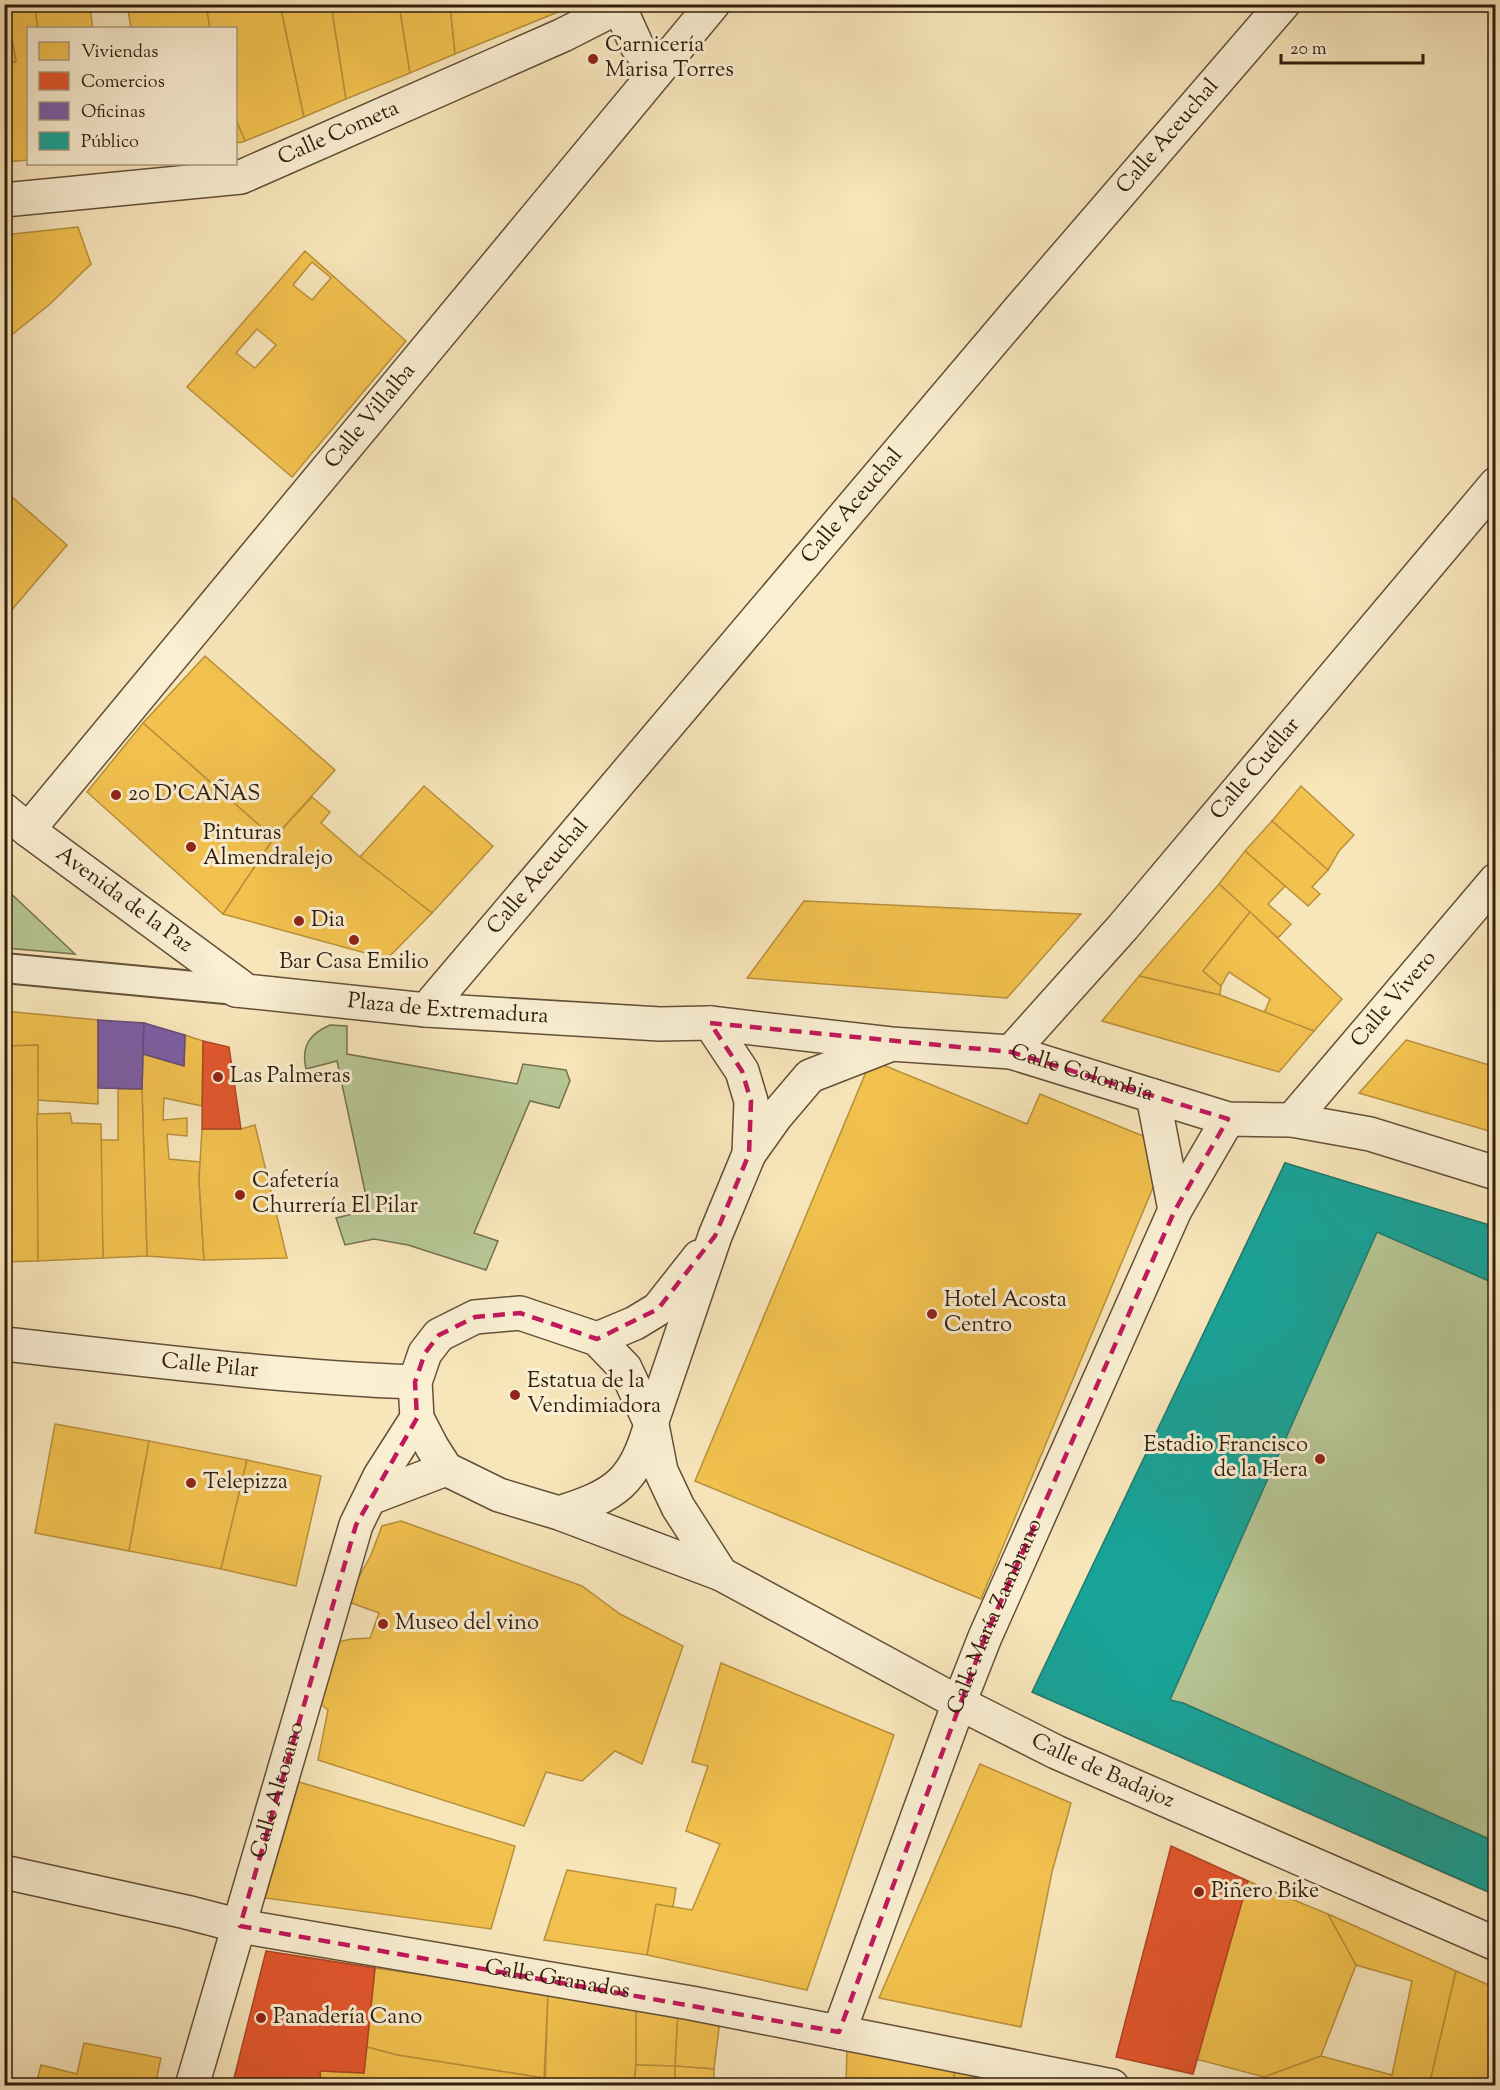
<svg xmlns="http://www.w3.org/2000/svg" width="1500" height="2090" font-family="'Sorts Mill Goudy',serif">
<rect width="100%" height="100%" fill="#f8e6bb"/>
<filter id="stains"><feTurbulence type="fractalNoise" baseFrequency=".00333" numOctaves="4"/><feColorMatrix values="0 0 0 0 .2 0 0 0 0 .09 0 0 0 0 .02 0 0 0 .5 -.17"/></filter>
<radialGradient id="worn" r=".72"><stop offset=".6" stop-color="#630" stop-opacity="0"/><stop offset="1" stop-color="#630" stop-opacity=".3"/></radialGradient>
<!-- green -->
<g fill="#b7c695" stroke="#747250" stroke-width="1.5">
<path d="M 5,888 L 75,954 L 5,948 Z"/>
<path d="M 330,1025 L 347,1026 L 347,1054 L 517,1084 L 523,1064 L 566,1070 L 570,1081 L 559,1108 L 530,1101 L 474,1233 L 498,1241 L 486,1270 L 408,1245 L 374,1239 L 345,1245 L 336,1218 L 369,1210 L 337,1061 L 306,1069 C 301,1047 309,1034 330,1025 Z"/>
<path d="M 1285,1163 L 1495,1227 L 1495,1895 L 1033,1692 Z"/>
</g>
<!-- homes -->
<g fill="#f2c14e" stroke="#b8903a" stroke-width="1.5" fill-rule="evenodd">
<path d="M 6,4 L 34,4 L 38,28 L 28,28 L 28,160 L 4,162 L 4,64 L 16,62 Z"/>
<path d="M 34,4 L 89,4 L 93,28 L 38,28 Z"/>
<path d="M 127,4 L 206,4 L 210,28 L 131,28 Z"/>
<path d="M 206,4 L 280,4 L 304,117 L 245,141 L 236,120 L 236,28 L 210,28 Z"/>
<path d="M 280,4 L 331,4 L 346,99 L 304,117 Z"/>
<path d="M 331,4 L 399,4 L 410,73 L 346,99 Z"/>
<path d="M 399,4 L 450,4 L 455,54 L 410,73 Z"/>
<path d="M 450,4 L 568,4 L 568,8 L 455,54 Z"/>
<path d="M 13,46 L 16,62 L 4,64 L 4,47 Z"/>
<path d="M 236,120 L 245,141 L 243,142 L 236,143 Z"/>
<path d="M 78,227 L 91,264 L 50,304 L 4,341 L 4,235 Z"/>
<path d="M 305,251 L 406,341 L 292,477 L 187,387 ZM 312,262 L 331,278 L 312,300 L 293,285 ZM 257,329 L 276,345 L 255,368 L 236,353 Z"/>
<path d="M 4,490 L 67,545 L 4,619 Z"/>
<path d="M 205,656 L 335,770 L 274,838 L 143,723 Z"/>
<path d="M 143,723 L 274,838 L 223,914 L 87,792 Z"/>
<path d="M 424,786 L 493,846 L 432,913 L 360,857 Z"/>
<path d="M 1301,786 L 1354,835 L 1339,851 L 1328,870 L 1272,821 Z"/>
<path d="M 312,797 L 330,812 L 321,823 L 360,857 L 432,913 L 387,959 L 223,914 L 274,838 Z"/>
<path d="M 1272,821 L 1328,870 L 1312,887 L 1320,894 L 1308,906 L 1245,851 Z"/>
<path d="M 1245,851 L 1285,886 L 1268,904 L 1291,924 L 1278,938 L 1219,884 Z"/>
<path d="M 1219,884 L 1250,912 L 1203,971 L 1221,986 L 1220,995 L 1139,976 Z"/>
<path d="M 804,901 L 1081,914 L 1007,998 L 747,978 Z"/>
<path d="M 1250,912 L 1342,999 L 1314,1031 L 1264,1013 L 1270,999 L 1229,972 L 1221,986 L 1203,971 Z"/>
<path d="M 1139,976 L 1220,995 L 1314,1031 L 1279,1072 L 1102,1021 Z"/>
<path d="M 4,1011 L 98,1020 L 98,1104 L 37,1100 L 38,1045 L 4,1046 Z"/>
<path d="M 185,1035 L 203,1041 L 202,1106 L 164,1098 L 163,1120 L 187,1118 L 187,1136 L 167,1134 L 169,1159 L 200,1162 L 199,1180 L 204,1260 L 147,1256 L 142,1089 L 143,1054 L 184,1066 Z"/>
<path d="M 1406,1040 L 1496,1067 L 1496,1133 L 1359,1093 Z"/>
<path d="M 38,1045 L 38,1261 L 4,1262 L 4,1046 Z"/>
<path d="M 871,1060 L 1027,1124 L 1040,1094 L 1170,1147 L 981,1599 L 695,1481 Z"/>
<path d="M 118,1089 L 142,1089 L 147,1256 L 103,1258 L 100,1140 L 118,1140 Z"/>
<path d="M 70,1113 L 72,1123 L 101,1124 L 103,1258 L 38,1261 L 37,1114 Z"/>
<path d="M 255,1125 L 287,1258 L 204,1260 L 199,1180 L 202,1129 L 241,1129 Z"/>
<path d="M 1400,1199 L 1496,1227 L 1496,1284 L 1377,1232 Z"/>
<path d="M 55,1424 L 149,1441 L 129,1551 L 35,1533 Z"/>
<path d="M 149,1441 L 247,1460 L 221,1569 L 129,1551 Z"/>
<path d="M 247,1460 L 321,1476 L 296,1586 L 221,1569 Z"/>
<path d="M 401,1521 L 582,1586 L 620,1614 L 683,1646 L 642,1764 L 615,1751 L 582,1781 L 546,1772 L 524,1826 L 318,1760 L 328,1710 L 316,1700 L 329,1644 L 351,1639 L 370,1638 L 379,1613 L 346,1601 L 371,1555 L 382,1526 Z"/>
<path d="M 721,1663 L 894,1735 L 807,1990 L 647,1955 L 656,1904 L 692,1910 L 720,1844 L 686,1831 L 708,1766 L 692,1762 Z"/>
<path d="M 1183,1703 L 1496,1842 L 1496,1895 L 1161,1748 Z"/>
<path d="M 980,1764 L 1071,1803 L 1052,1872 L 1021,2027 L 879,1998 Z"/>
<path d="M 299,1782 L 515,1846 L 491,1929 L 265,1898 Z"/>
<path d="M 567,1870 L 676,1888 L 673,1907 L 656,1904 L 647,1955 L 544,1940 Z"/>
<path d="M 1248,1881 L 1328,1914 L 1356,1965 L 1321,2056 L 1264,2077 L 1196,2059 Z"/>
<path d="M 1328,1914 L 1456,1971 L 1429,2086 L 1262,2086 L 1264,2077 L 1321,2056 L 1392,2075 L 1412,1981 L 1356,1965 Z"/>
<path d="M 375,1968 L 548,1993 L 544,2078 L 397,2055 L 367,2047 Z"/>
<path d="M 1456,1971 L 1496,1988 L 1496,2086 L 1429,2086 Z"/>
<path d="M 548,1993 L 636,2006 L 636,2065 L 634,2085 L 545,2086 Z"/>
<path d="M 636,2006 L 678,2013 L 675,2066 L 636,2065 Z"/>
<path d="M 678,2013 L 720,2020 L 714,2069 L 675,2066 Z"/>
<path d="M 84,2043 L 161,2058 L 155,2086 L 36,2085 L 41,2065 L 77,2074 Z"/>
<path d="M 847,2045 L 955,2068 L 953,2086 L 846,2086 Z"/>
<path d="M 367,2047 L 397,2055 L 544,2078 L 545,2086 L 321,2086 L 320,2071 L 364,2073 Z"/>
<path d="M 636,2065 L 675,2066 L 675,2086 L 634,2086 Z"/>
<path d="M 675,2066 L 714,2069 L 714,2086 L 675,2086 Z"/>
<path d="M 955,2068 L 1048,2086 L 953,2086 Z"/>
</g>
<!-- shops -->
<g fill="#e4572e" stroke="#ae4624" stroke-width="1.5">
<path d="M 203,1041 L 229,1047 L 241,1129 L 202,1129 Z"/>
<path d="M 1171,1846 L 1248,1881 L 1193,2074 L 1116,2057 Z"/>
<path d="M 266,1951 L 375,1968 L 364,2073 L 320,2071 L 321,2086 L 232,2086 Z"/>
</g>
<!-- offices -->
<g fill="#7b5ea7" stroke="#654a78" stroke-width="1.5">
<path d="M 98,1020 L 144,1023 L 142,1089 L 98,1088 Z"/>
<path d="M 144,1023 L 185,1035 L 184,1066 L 143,1054 Z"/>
</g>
<!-- public -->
<path fill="#17a398" stroke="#1f7b6e" stroke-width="1.5" d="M 1285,1163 L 1496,1227 L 1496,1284 L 1377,1232 L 1170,1700 L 1183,1703 L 1496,1842 L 1496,1895 L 1032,1692 Z"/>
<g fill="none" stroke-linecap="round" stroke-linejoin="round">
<defs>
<path id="pedestrian" d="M 4,968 L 236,990"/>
<g id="minor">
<path d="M 618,4 L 637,46 L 657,71"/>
<path id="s1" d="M 4,200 L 241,177 L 563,35 L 618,7"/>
<path id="s2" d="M 28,830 L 713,4"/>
<path id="s3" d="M 236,990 L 426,1010 L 660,1024 L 710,1023 L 891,1044 L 1011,1052 L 1228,1119 L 1292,1120 L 1370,1134 L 1496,1173"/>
<path id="s4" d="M 426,1010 L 1025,303 L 1283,4"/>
<path d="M 710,1023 L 742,1071 L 751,1101 L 749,1154"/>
<path id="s5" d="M 1011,1052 L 1123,927 L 1496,484"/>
<path d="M 1153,1096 L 1175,1210"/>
<path id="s6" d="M 1292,1120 L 1496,880"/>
<path d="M 597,1339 L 635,1323 L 658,1309 L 699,1257"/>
<path id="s7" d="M 4,1344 C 141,1359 278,1377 415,1382"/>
<path d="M 651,1424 L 715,1236 L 749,1154 L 776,1116 L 810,1076 L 887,1046"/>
<path d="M 370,1498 L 446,1469"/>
<path id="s8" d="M 4,1872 L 186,1912 L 240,1926 L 691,2003 L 1112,2086"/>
<path id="s9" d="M 839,2032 L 959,1703 L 985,1637 L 1175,1210 L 1228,1119"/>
<path id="s10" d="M 192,2086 L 356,1525 L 380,1476 L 417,1418"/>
</g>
<g id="tertiary">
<path id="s11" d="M 4,810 L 28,830 L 240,986 L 236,990"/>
<path d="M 652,1425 L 661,1471 L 678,1507 L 721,1574"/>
<path id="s12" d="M 559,1513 C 616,1495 634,1483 651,1424 L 625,1368 L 597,1339 L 520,1313 L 475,1317 L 439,1335 L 425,1353 L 415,1382 L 417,1418 L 432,1447 L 446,1469 L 499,1495 L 559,1513 L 721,1574 L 959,1703 L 1056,1752 L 1496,1944"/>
</g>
</defs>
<!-- pedestrian casing -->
<use href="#pedestrian" stroke="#634f38" stroke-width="32"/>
<!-- minor casing -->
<use href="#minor" stroke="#634f38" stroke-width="36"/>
<!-- tertiary casing -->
<use href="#tertiary" stroke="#634f38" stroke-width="36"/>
<!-- pedestrian -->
<use href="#pedestrian" stroke="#faefd3" stroke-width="28"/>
<!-- minor -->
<use href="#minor" stroke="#faefd3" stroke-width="33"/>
<!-- tertiary -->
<use href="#tertiary" stroke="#faefd3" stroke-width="33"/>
</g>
<!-- marked area -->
<path fill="none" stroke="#c2185b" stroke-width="4.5" stroke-dasharray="12 8" stroke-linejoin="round" d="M 710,1023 L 1011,1052 L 1228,1119 L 1175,1210 L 985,1637 L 839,2032 L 240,1926 L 356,1525 L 417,1418 L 415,1382 L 425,1353 L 439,1335 L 475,1317 L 520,1313 L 597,1339 L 658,1309 L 715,1236 L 749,1154 L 751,1101 L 742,1071 Z"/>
<!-- markers -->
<g fill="#8f2418" stroke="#faefd3" stroke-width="2">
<circle cx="593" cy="59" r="6"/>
<circle cx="116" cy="795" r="6"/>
<circle cx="191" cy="847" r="6"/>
<circle cx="299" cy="921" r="6"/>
<circle cx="354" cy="940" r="6"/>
<circle cx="218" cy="1077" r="6"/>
<circle cx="240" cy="1195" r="6"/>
<circle cx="932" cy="1314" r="6"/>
<circle cx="515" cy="1395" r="6"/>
<circle cx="1320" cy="1459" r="6"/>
<circle cx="191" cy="1483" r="6"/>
<circle cx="383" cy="1624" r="6"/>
<circle cx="1199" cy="1892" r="6"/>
<circle cx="261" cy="2018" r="6"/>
</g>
<g text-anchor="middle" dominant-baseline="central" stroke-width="6" stroke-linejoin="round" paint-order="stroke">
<!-- poi labels -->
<g font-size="22" fill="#311d0c" stroke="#faefd3" text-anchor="start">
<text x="605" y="46">Carnicería<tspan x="605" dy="25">Marisa Torres</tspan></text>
<text x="128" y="795">20 D'CAÑAS</text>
<text x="203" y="834">Pinturas<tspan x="203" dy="25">Almendralejo</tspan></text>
<text x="311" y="921">Dia</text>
<text x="354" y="963" text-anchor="middle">Bar Casa Emilio</text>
<text x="230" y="1077">Las Palmeras</text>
<text x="252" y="1182">Cafetería<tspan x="252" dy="25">Churrería El Pilar</tspan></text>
<text x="944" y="1301">Hotel Acosta<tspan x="944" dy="25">Centro</tspan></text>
<text x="527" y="1382">Estatua de la<tspan x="527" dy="25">Vendimiadora</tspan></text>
<text x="1308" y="1446" text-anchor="end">Estadio Francisco<tspan x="1308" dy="25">de la Hera</tspan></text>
<text x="203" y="1483">Telepizza</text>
<text x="395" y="1624">Museo del vino</text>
<text x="1211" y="1892">Piñero Bike</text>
<text x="273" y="2018">Panadería Cano</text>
</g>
<!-- street labels -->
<g font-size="22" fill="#311d0c" stroke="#faefd3">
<text stroke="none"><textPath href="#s1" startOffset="345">Calle Cometa</textPath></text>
<text stroke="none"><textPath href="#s4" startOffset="1146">Calle Aceuchal</textPath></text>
<text stroke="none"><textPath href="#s2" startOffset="537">Calle Villalba</textPath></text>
<text stroke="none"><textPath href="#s4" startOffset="660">Calle Aceuchal</textPath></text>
<text stroke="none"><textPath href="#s5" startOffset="374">Calle Cuéllar</textPath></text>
<text stroke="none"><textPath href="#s4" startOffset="174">Calle Aceuchal</textPath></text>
<text stroke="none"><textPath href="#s11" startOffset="150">Avenida de la Paz</textPath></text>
<text stroke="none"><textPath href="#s6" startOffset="158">Calle Vivero</textPath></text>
<text stroke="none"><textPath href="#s3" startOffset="213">Plaza de Extremadura</textPath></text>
<text stroke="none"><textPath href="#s3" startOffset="852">Calle Colombia</textPath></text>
<text stroke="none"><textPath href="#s7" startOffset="207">Calle Pilar</textPath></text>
<text stroke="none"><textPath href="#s9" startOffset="444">Calle María Zambrano</textPath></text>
<text stroke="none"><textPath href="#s12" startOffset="1278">Calle de Badajoz</textPath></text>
<text stroke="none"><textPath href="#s10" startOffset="308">Calle Altozano</textPath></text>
<text stroke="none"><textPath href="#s8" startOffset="564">Calle Granados</textPath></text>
</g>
</g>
<!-- margin -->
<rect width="1500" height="2090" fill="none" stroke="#f8e6bb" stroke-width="24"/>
<rect x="6" y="6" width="1488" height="2078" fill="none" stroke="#311d0c" stroke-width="3"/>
<rect x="12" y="12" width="1476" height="2066" fill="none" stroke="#311d0c" stroke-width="1.5"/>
<!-- legend -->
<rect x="27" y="27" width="210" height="138" fill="#faefd3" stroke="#aa9b83" stroke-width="1.5"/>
<rect x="39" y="42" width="30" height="18" fill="#f2c14e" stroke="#aa9b83" stroke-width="1.5"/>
<text x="81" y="57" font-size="18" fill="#311d0c">Viviendas</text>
<rect x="39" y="72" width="30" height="18" fill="#e4572e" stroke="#aa9b83" stroke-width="1.5"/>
<text x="81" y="87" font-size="18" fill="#311d0c">Comercios</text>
<rect x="39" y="102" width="30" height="18" fill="#7b5ea7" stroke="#aa9b83" stroke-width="1.5"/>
<text x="81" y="117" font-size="18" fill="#311d0c">Oficinas</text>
<rect x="39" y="132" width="30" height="18" fill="#17a398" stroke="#aa9b83" stroke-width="1.5"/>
<text x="81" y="147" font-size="18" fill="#311d0c">Público</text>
<!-- scale -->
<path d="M1281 54v9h142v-9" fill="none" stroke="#311d0c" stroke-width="3"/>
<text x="1290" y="54" font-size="18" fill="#311d0c" stroke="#faefd3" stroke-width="4.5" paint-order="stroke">20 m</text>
<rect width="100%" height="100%" filter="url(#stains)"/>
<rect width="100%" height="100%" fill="url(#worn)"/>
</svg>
